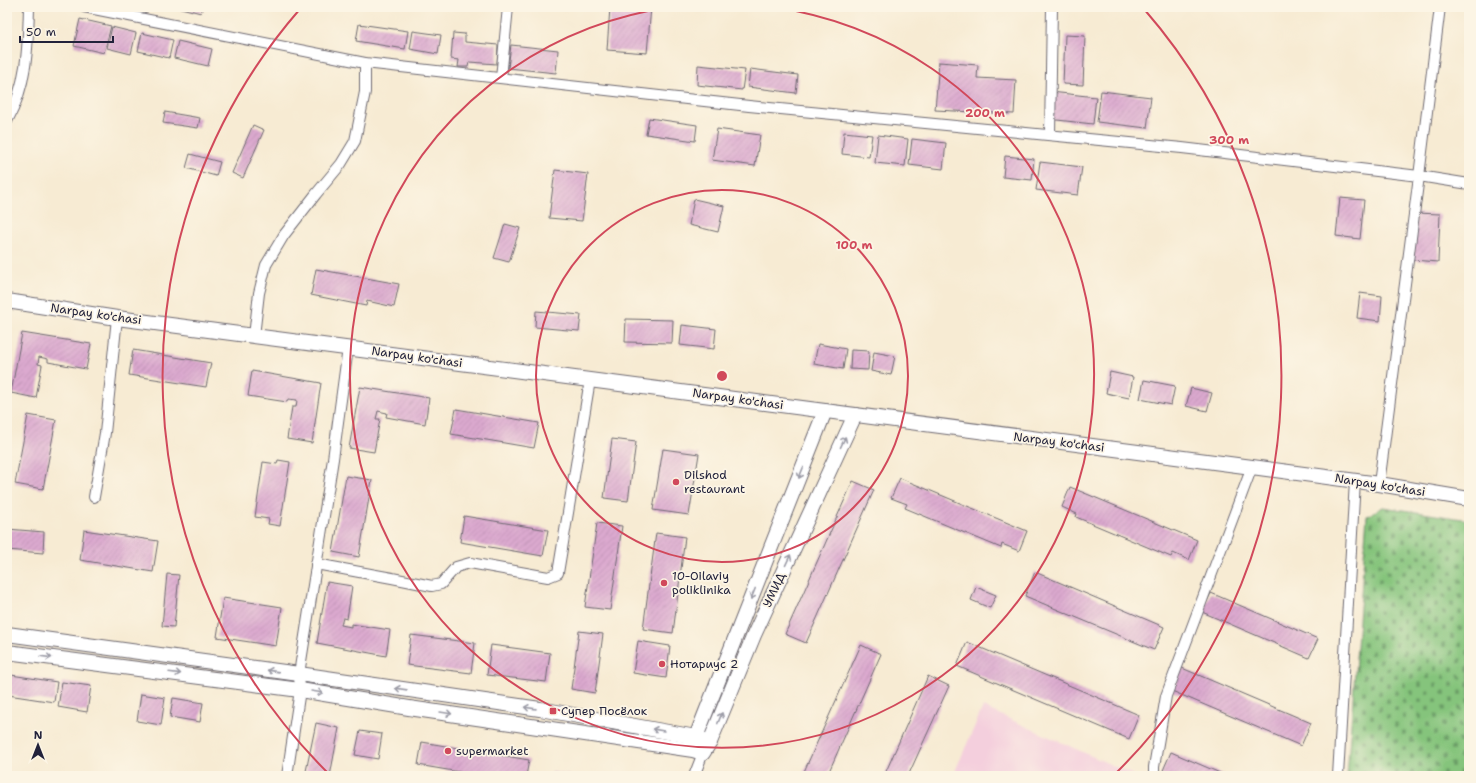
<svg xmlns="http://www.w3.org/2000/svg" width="1476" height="783" font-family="'Shantell Sans',sans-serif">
<defs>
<pattern id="cemetery-stones" width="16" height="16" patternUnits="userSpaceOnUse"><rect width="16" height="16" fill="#85c47c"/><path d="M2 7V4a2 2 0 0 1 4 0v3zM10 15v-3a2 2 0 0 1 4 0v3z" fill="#6c9f67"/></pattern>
<pattern id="building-hatch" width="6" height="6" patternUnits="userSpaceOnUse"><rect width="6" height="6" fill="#dba9cf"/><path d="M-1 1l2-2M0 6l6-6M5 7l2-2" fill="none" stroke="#bc91b3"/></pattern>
</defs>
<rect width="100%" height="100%" fill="#fcf5e5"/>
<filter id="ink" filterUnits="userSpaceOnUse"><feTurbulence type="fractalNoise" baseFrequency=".025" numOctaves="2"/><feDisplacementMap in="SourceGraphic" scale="8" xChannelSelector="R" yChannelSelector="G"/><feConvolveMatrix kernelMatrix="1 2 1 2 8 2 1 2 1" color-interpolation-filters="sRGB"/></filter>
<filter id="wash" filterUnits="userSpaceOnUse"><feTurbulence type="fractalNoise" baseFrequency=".012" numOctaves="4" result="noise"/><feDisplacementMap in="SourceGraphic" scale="16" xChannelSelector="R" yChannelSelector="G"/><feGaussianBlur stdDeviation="0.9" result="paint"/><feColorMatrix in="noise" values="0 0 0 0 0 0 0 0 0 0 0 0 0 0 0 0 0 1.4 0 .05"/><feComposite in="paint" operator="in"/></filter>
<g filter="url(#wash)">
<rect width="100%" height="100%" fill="#f7ebd3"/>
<!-- built -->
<path fill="#f4cfdd" d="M 983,707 L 1136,776 L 953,776 Z"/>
<!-- cemetery -->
<path fill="url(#cemetery-stones)" stroke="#54735c" d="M 1383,507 L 1469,520 L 1469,776 L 1347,776 L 1367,516 Z"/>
<g id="blocks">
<!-- building -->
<g fill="url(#building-hatch)">
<path d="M 177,7 L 203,7 L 201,13 Z"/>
<path d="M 610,7 L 651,7 L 647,53 L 607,50 Z"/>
<path d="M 80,19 L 111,26 L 104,53 L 74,46 Z"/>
<path d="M 359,24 L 408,31 L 405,49 L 356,41 Z"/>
<path d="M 112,27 L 136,33 L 131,54 L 107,48 Z"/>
<path d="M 413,31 L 441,35 L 438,54 L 410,49 Z"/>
<path d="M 142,33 L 173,40 L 169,58 L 138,51 Z"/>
<path d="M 453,33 L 465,34 L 465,42 L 498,45 L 497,64 L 469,62 L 468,67 L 458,67 L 459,60 L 451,59 Z"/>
<path d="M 1065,35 L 1085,36 L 1083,85 L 1063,84 Z"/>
<path d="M 178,41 L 212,49 L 208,66 L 174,58 Z"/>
<path d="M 511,45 L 558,50 L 556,73 L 508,68 Z"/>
<path d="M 939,62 L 978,65 L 977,78 L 1016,80 L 1014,114 L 935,110 Z"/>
<path d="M 698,65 L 745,70 L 742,90 L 697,85 Z"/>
<path d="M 750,69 L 798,75 L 796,93 L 748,87 Z"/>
<path d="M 1101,91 L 1151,97 L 1147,128 L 1097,122 Z"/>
<path d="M 1051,92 L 1096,97 L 1093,124 L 1048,119 Z"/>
<path d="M 165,112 L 200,118 L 198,128 L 163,123 Z"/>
<path d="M 649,118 L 697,125 L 695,141 L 646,134 Z"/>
<path d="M 253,125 L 264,130 L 243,178 L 232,173 Z"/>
<path d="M 717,129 L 760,135 L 755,166 L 712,160 Z"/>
<path d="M 844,132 L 872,135 L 869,157 L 842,154 Z"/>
<path d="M 878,135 L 908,139 L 905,166 L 875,163 Z"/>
<path d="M 912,139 L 946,143 L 943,169 L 909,165 Z"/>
<path d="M 190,154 L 220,162 L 216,176 L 186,168 Z"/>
<path d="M 1005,156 L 1034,159 L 1032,180 L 1003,177 Z"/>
<path d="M 1040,162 L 1082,167 L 1078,195 L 1036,190 Z"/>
<path d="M 555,170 L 588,174 L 582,221 L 549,218 Z"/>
<path d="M 1340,198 L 1364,200 L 1360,239 L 1336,236 Z"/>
<path d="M 694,199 L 724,206 L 718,232 L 689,225 Z"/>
<path d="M 1416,213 L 1440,214 L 1438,262 L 1413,260 Z"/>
<path d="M 505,224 L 520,228 L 509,262 L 494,258 Z"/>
<path d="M 316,269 L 399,284 L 394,307 L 367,301 L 366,306 L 311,295 Z"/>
<path d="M 1360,293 L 1382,296 L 1380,321 L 1357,318 Z"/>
<path d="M 536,311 L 581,315 L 579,331 L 535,327 Z"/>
<path d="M 626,319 L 673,320 L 672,343 L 625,342 Z"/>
<path d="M 682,325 L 716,329 L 714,349 L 680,345 Z"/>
<path d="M 22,333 L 91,344 L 86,369 L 48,362 L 48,359 L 39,357 L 38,364 L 42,365 L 36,398 L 11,393 Z"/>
<path d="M 818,344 L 846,349 L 843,369 L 814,364 Z"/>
<path d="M 133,350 L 211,363 L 206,387 L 129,375 Z"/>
<path d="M 851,350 L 869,351 L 868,370 L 850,369 Z"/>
<path d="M 874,352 L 895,356 L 891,375 L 871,371 Z"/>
<path d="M 252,371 L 321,383 L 312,443 L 287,439 L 292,407 L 296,407 L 297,400 L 288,399 L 287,402 L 248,396 Z"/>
<path d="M 1110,372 L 1133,377 L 1129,398 L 1106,393 Z"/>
<path d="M 1144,380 L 1175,386 L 1171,405 L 1140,399 Z"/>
<path d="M 360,387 L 429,398 L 425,424 L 386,417 L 387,413 L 378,411 L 376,419 L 380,419 L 374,452 L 349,448 Z"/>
<path d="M 1191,388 L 1212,393 L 1207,411 L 1186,406 Z"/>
<path d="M 456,409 L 539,423 L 534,448 L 451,434 Z"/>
<path d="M 28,415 L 56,420 L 43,489 L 15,484 Z"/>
<path d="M 612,439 L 636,442 L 628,501 L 604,498 Z"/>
<path d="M 663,449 L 699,454 L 689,515 L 653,510 Z"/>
<path d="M 278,460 L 290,462 L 280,526 L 268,524 L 269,519 L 255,517 L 263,462 L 277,464 Z"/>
<path d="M 346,476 L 372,480 L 359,557 L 333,552 Z"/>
<path d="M 900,478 L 1027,531 L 1019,551 L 1002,544 L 1001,548 L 905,508 L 907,504 L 891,498 Z"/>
<path d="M 853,481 L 874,490 L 806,643 L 785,634 Z"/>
<path d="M 1070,487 L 1197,540 L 1189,560 L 1173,553 L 1171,557 L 1076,517 L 1077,514 L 1062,507 Z"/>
<path d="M 464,516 L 548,530 L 543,556 L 460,542 Z"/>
<path d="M 597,523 L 622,526 L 610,610 L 585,607 Z"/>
<path d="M 7,529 L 44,532 L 43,553 L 7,550 Z"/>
<path d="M 84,530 L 158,541 L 153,572 L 80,560 Z"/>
<path d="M 656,533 L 685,537 L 673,633 L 643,629 Z"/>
<path d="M 1035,572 L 1164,627 L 1154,650 L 1025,596 Z"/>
<path d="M 167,574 L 179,575 L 174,627 L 162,626 Z"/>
<path d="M 327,582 L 352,586 L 347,619 L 343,618 L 341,625 L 351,627 L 351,624 L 390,630 L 386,656 L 317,643 Z"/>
<path d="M 976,587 L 996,595 L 990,608 L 971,600 Z"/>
<path d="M 1211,593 L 1318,639 L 1309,658 L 1202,612 Z"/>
<path d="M 223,598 L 282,607 L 276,646 L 217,637 Z"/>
<path d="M 579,631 L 603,634 L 595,693 L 571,689 Z"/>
<path d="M 411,635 L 475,643 L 471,673 L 407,665 Z"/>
<path d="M 638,641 L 670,646 L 666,678 L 633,673 Z"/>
<path d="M 967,642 L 1139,715 L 1129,739 L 957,666 Z"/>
<path d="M 491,645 L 550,653 L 546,682 L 487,675 Z"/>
<path d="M 861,645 L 881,654 L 827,776 L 802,776 Z"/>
<path d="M 1182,668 L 1311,723 L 1301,746 L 1172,691 Z"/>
<path d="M 11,675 L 57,682 L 54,702 L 8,695 Z"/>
<path d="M 928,676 L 949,686 L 908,776 L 884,776 Z"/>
<path d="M 62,682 L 91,686 L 87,712 L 58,707 Z"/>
<path d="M 141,694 L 165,698 L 161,725 L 137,721 Z"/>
<path d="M 173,698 L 203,703 L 200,722 L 170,717 Z"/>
<path d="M 316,723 L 339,728 L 330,776 L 305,776 Z"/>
<path d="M 360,731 L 382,734 L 378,759 L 355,755 Z"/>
<path d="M 422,742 L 529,760 L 526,776 L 483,776 L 418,765 Z"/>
<path d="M 1171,752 L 1227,776 L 1162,776 L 1161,775 Z"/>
<path d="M 552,772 L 569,775 L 569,776 L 551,776 Z"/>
</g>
</g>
</g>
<g filter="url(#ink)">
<use href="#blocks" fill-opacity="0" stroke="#6d6870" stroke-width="1"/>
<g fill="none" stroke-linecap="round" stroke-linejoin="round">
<defs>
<g id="street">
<path d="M 84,7 L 365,63 L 749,106 L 1182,148 L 1419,176 L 1469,184"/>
<path d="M 501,78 L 508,7"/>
<path d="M 7,121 C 27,86 28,47 29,7"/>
<path d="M 1050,134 L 1052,7"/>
<path d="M 254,336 L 259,293 L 266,265 L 284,235 L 316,194 L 341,164 L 355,141 L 365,92 L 365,63"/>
<path d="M 1379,484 L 1419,176 L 1440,7"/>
<path d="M 94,497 L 105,433 L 117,318"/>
<path d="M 316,564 L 392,578 L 432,586 L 441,584 L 456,567 L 470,563 L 548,577 L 558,573 L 590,380"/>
<path d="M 287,776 L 300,690 L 299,674 L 333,459 L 348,348"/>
<path d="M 694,776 L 703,753"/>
<path d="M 1154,776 L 1154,767 L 1166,696 L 1252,467"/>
<path d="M 1338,776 L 1355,481"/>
</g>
<g id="secondary">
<path d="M 7,301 L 117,318 L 1252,467 L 1379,484 L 1469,499"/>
<path d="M 7,634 L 299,674 L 540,709 L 696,737 L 710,742"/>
<path d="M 7,652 L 300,690 L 409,708 L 693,750 L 703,753 L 710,742 L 754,635 L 855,415"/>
<path d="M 694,746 L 696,737 L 825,411"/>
</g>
</defs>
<!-- street casing -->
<use href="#street" stroke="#6d6870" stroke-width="12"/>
<!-- secondary casing -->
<use href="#secondary" stroke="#6d6870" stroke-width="16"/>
<!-- street -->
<use href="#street" stroke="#fff" stroke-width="10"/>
<!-- secondary -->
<use href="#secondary" stroke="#fff" stroke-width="14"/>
</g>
<!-- one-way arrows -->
<defs><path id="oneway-shaft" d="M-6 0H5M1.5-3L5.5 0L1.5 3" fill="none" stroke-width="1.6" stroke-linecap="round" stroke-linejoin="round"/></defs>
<g stroke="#9c9ca7">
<use href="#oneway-shaft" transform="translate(843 442) rotate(-65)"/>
<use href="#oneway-shaft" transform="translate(801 473) rotate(112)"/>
<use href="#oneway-shaft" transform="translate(788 560) rotate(-65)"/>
<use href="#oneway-shaft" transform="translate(753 594) rotate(112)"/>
<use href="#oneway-shaft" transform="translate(46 657) rotate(7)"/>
<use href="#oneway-shaft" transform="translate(273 671) rotate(-172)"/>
<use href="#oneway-shaft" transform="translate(175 673) rotate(7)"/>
<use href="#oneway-shaft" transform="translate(401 689) rotate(-172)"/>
<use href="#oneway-shaft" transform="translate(317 692) rotate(9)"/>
<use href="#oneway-shaft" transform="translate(530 708) rotate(-172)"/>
<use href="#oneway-shaft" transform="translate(446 713) rotate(9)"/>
<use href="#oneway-shaft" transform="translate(720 718) rotate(-68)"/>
<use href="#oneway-shaft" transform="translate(658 730) rotate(-170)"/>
</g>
</g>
<!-- distance rings -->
<g fill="none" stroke="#d1495b" stroke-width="2">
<circle cx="722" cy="376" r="186"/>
<path d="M771 7A372 372 0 1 1 673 7"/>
<path d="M330 775A559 559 0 0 1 300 9M1144 9A559 559 0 0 1 1114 775"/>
</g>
<!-- markers -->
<g fill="#d1495b" stroke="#fcf5e5" stroke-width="1.5">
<circle cx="676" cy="482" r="4"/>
<circle cx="664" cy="583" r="4"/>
<circle cx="662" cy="664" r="4"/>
<rect x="549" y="707" width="8" height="8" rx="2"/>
<circle cx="448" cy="751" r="4"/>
</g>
<g text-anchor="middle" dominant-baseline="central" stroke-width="3.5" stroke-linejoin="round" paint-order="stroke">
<!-- street labels -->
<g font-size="12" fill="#22223b" stroke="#fcf5e5">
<text transform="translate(96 314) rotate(8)">Narpay ko'chasi</text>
<text transform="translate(417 357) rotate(8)">Narpay ko'chasi</text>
<text transform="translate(738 399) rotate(8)">Narpay ko'chasi</text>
<text transform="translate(1059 442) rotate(7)">Narpay ko'chasi</text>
<text transform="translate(1380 485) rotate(9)">Narpay ko'chasi</text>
<text transform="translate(774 590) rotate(-65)">УМИД</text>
</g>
<!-- poi labels -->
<g font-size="12" fill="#22223b" stroke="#fcf5e5" text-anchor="start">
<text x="684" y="475">Dilshod<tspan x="684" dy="14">restaurant</tspan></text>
<text x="672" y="576">10-Oilaviy<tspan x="672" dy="14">poliklinika</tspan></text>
<text x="670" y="664">Нотариус 2</text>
<text x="561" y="711">Супер Посёлок</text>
<text x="456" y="751">supermarket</text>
</g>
</g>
<circle cx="722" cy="376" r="6" fill="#d1495b" stroke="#fcf5e5" stroke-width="2"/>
<g font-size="12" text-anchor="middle" font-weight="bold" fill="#d1495b" stroke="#fcf5e5" stroke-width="3.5" stroke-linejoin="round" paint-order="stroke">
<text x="985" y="117">200 m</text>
<text x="1229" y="144">300 m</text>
<text x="854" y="249">100 m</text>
</g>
<!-- margin -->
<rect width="1476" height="783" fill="none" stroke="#fcf5e5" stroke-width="24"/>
<!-- north arrow -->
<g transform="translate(38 745)" stroke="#fcf5e5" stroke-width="3" paint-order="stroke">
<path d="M0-3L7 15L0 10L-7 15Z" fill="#22223b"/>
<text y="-6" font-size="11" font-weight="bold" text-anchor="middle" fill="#22223b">N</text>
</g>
<!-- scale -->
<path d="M20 36v6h93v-6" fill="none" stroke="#22223b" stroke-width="2"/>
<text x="26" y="36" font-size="12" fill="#22223b" stroke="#fcf5e5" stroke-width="3" paint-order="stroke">50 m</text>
</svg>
